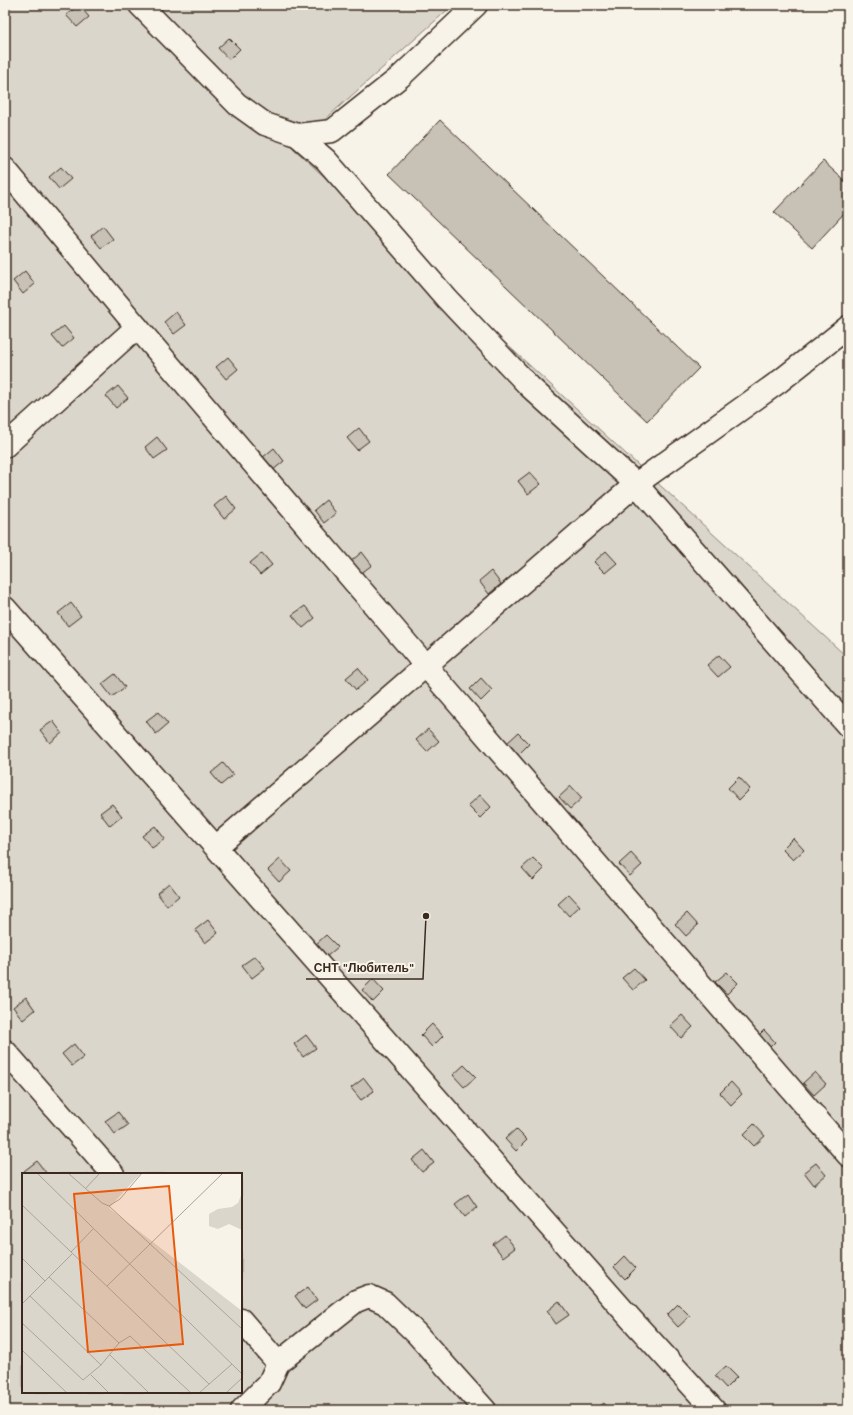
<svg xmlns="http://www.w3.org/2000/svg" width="853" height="1415" font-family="Mali,sans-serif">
<rect width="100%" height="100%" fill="#f7f3e8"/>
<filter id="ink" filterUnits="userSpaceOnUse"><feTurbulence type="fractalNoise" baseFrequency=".025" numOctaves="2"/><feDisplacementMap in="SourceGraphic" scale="8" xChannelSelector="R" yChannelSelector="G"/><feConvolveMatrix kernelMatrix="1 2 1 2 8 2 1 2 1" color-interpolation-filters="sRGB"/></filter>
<g filter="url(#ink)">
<!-- green -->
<path fill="#dbd6cb" stroke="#8b8074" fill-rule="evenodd" d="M 5,5 L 453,5 L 293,148 L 848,658 L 848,1410 L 5,1410 ZM 23,1174 L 241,1174 L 241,1392 L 23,1392 Z"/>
<!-- building -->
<g fill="#c8c1b6" stroke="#3b2a1e">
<path d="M 79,5 L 89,17 L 77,27 L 66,15 Z"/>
<path d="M 229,38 L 240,49 L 229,60 L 218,48 Z"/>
<path d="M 440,120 L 699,368 L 647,421 L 389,174 Z"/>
<path d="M 823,161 L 848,184 L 848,209 L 812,248 L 774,212 Z"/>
<path d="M 61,167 L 71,179 L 59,189 L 49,177 Z"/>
<path d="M 103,226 L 113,239 L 101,248 L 91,236 Z"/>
<path d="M 25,271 L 35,284 L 23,294 L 13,281 Z"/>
<path d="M 176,312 L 186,325 L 174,334 L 164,322 Z"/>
<path d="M 64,326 L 74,338 L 62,348 L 52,336 Z"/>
<path d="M 228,357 L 238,369 L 226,379 L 216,367 Z"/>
<path d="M 118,386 L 128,398 L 116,408 L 106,396 Z"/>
<path d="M 359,428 L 369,441 L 357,450 L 347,438 Z"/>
<path d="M 157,437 L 167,450 L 154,459 L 145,447 Z"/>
<path d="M 274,448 L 284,461 L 272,471 L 262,458 Z"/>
<path d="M 530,472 L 541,484 L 528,494 L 518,481 Z"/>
<path d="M 226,496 L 236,509 L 224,519 L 214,506 Z"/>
<path d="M 326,500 L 336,513 L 324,523 L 314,510 Z"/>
<path d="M 606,551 L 617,563 L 605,573 L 594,562 Z"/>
<path d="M 362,552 L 372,565 L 360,574 L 350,562 Z"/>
<path d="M 262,553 L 272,565 L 260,575 L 250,563 Z"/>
<path d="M 491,571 L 501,584 L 489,594 L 479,581 Z"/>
<path d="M 71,603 L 81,616 L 68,626 L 58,613 Z"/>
<path d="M 305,606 L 315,618 L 303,628 L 292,615 Z"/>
<path d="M 719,655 L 730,667 L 718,677 L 707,665 Z"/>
<path d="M 358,668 L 368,680 L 356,690 L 346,678 Z"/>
<path d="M 115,674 L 125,687 L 112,697 L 102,684 Z"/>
<path d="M 481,678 L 492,690 L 481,701 L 470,689 Z"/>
<path d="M 158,712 L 168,724 L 156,734 L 146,721 Z"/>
<path d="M 53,721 L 62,733 L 50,743 L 40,730 Z"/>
<path d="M 428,729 L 439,741 L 427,752 L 416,740 Z"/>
<path d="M 518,733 L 529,744 L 518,755 L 507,743 Z"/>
<path d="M 223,763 L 233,775 L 221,785 L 211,773 Z"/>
<path d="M 739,777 L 750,789 L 739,800 L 728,788 Z"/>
<path d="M 571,786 L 582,798 L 570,809 L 559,797 Z"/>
<path d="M 480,795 L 491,807 L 480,818 L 468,806 Z"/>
<path d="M 112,804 L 122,816 L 110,826 L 100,813 Z"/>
<path d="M 155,826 L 165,839 L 152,848 L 142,836 Z"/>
<path d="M 793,838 L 804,850 L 793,860 L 782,849 Z"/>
<path d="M 631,853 L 642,865 L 630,876 L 619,864 Z"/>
<path d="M 533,858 L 544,869 L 533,880 L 522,868 Z"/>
<path d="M 280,859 L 291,871 L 279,882 L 268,870 Z"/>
<path d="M 169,883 L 179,896 L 167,906 L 157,893 Z"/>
<path d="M 569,894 L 580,906 L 569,916 L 558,904 Z"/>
<path d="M 687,913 L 698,925 L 686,936 L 675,924 Z"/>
<path d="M 208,920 L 218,933 L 205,943 L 195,930 Z"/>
<path d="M 326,935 L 338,947 L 326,957 L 315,945 Z"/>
<path d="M 255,956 L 265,968 L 252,978 L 242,965 Z"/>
<path d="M 634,968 L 645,980 L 633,990 L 622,978 Z"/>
<path d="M 727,972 L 738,983 L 727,994 L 715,982 Z"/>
<path d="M 373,979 L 384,991 L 373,1002 L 362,990 Z"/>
<path d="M 26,997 L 35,1010 L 23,1020 L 13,1007 Z"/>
<path d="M 682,1015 L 693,1027 L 681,1038 L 670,1026 Z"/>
<path d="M 432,1024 L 443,1036 L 432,1047 L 421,1035 Z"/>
<path d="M 764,1030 L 775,1042 L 764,1053 L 753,1041 Z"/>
<path d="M 306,1035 L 316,1048 L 303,1057 L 294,1044 Z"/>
<path d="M 74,1044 L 84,1057 L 72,1066 L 62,1054 Z"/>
<path d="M 464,1065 L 476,1077 L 464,1087 L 453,1075 Z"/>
<path d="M 815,1072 L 826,1084 L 814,1095 L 803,1083 Z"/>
<path d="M 364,1078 L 374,1091 L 361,1100 L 351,1088 Z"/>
<path d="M 731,1082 L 742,1094 L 731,1105 L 720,1093 Z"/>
<path d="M 118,1112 L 128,1125 L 115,1134 L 105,1121 Z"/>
<path d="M 754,1124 L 765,1136 L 754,1146 L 743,1135 Z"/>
<path d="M 516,1129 L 527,1140 L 516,1151 L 505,1139 Z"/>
<path d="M 424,1150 L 434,1163 L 422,1172 L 412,1160 Z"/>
<path d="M 37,1161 L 47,1174 L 27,1174 L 24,1171 Z"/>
<path d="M 816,1163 L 826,1175 L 814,1185 L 804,1172 Z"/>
<path d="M 468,1194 L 477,1207 L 465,1217 L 455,1204 Z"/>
<path d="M 505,1235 L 515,1248 L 503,1257 L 493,1244 Z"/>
<path d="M 625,1256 L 636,1268 L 625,1279 L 614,1267 Z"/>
<path d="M 308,1287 L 317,1300 L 305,1309 L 295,1296 Z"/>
<path d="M 559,1301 L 569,1315 L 556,1324 L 547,1311 Z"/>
<path d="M 678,1304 L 690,1316 L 678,1327 L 667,1315 Z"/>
<path d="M 726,1366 L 737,1377 L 726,1388 L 715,1376 Z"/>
<path d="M 604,1403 L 609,1410 L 595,1410 Z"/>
</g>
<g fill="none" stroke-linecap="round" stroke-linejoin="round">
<defs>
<g id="minor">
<path d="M 140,5 L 237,104 L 265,124 L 297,135 L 332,131 L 400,77 L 476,5"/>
<path d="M 297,135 L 326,160 L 447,299 L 530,387 L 636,484 L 848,726"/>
<path d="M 5,169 L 137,327 L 426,666 L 848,1155"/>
<path d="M 5,446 L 137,327"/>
<path d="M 5,608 L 631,1319 L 714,1410"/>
<path d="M 216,847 L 636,484 L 780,381 L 848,327"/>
<path d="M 5,1051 L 113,1174"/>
<path d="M 241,1320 L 278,1363 L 356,1301 L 369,1296 L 385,1303 L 416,1333 L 485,1410"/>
<path d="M 242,1410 L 269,1383 L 278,1363"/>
</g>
</defs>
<!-- minor casing -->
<use href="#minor" stroke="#3b2a1e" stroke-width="25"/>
<!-- minor -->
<use href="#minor" stroke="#f7f3e8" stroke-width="22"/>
</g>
</g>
<!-- overview -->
<g transform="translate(22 1173)">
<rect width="220" height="220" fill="#f7f3e8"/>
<path d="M 0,0 L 119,0 L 87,35 L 220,138 L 220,220 L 0,220 ZM 220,20 L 220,57 L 207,51 L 196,56 L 187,53 L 187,41 L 196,36 L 210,34 L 216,30 Z" fill="#dbd6cb"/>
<path fill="none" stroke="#aca397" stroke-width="1" d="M 15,0 L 220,201M 46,0 L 80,30 L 87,33 L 98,26 L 120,0M 63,16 L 78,0M 0,32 L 187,211M 87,33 L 220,156M 49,79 L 71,56M 0,85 L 23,108M 27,104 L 97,170 L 108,163 L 169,220M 85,113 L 201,0M 8,123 L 79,192M 0,131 L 50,81M 0,150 L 61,207 L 79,192 L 97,170M 0,177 L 45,220M 88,182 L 127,220M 69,202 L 87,220M 177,220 L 210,191M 204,220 L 220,205"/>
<path fill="#e8590c" fill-opacity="0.15" stroke="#e8590c" stroke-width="2" d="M 147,13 L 161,171 L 66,179 L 52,21 Z"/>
<rect width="220" height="220" fill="none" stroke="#3b2a1e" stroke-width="2"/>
</g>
<!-- callouts -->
<path fill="none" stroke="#3b2a1e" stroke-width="1.5" d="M426 916L423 979H306"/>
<circle fill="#3b2a1e" stroke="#f7f3e8" stroke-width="1.5" cx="426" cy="916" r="4"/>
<g font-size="12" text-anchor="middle" font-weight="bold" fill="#3b2a1e" stroke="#f7f3e8" stroke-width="4" stroke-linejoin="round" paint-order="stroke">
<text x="364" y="972">СНТ "Любитель"</text>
</g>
<!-- margin -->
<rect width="853" height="1415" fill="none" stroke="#f7f3e8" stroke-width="20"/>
<rect x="10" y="10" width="833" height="1395" fill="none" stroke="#3b2a1e" stroke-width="1.5" filter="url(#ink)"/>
</svg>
